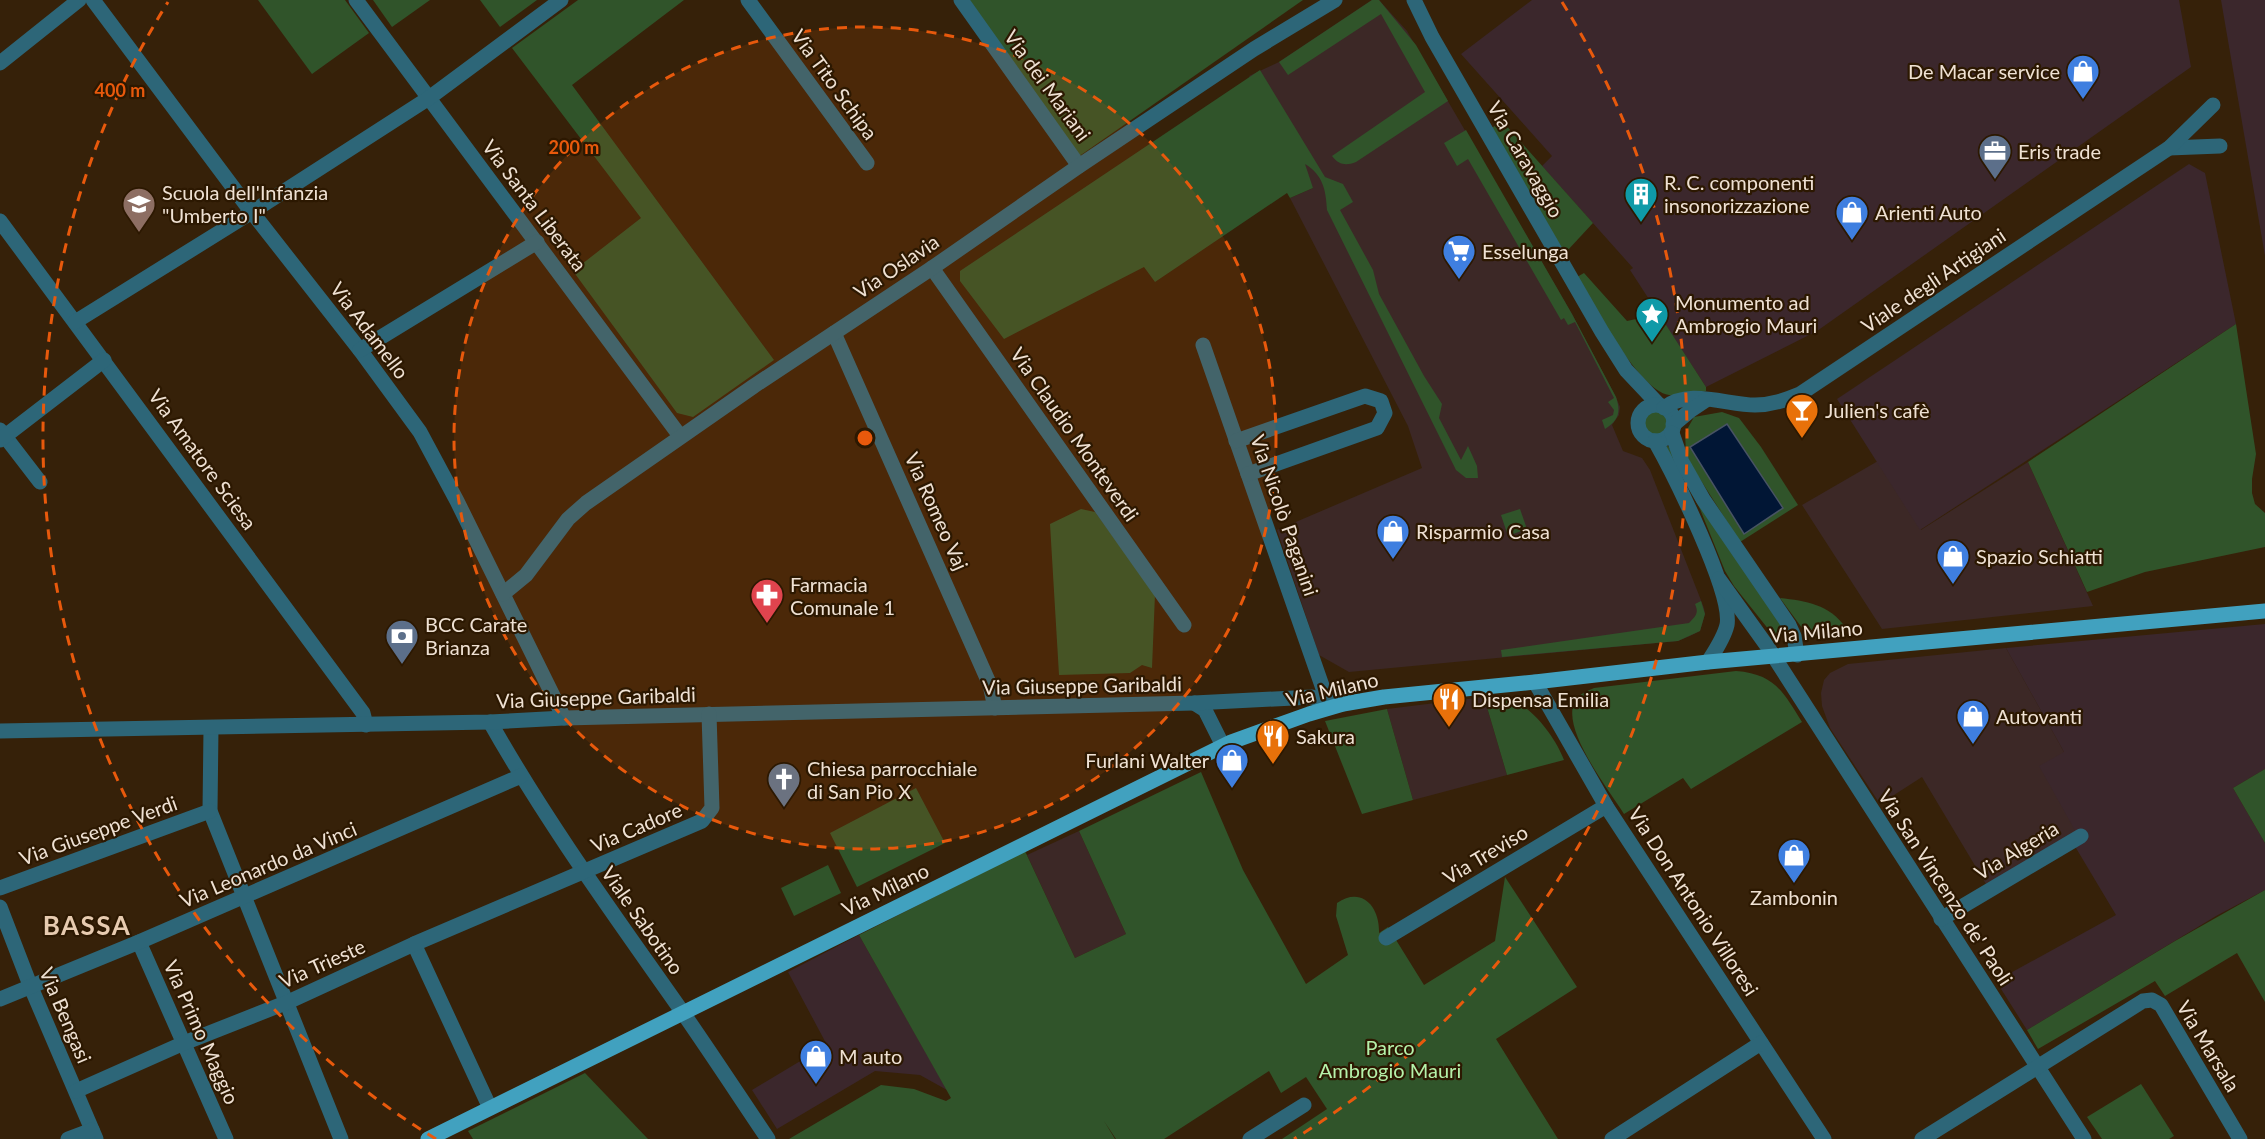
<svg xmlns="http://www.w3.org/2000/svg" width="2265" height="1139" font-family="Lato,sans-serif">
<rect width="100%" height="100%" fill="#362109"/>
<!-- commercial -->
<g fill="#3c2826">
<path d="M 1372,0 L 1379,0 L 1407,31 L 1572,314 L 1616,397 L 1620,407 L 1619,415 L 1612,425 L 1623,451 L 1642,458 L 1650,470 L 1704,608 L 1705,614 L 1700,631 L 1690,636 L 1678,641 L 1349,672 L 1319,655 L 1277,530 L 1422,468 L 1408,426 L 1290,198 L 1313,188 L 1249,76 L 1279,62 Z"/>
<path d="M 1878,461 L 1921,530 L 2028,462 L 2093,606 L 1882,629 L 1802,505 Z"/>
<path d="M 2006,648 L 2064,752 L 2077,834 L 1986,884 L 1922,777 L 1880,804 L 1830,728 L 1822,706 L 1821,693 L 1824,680 L 1830,673 L 1848,664 Z"/>
<path d="M 1484,697 L 1507,775 L 1413,800 L 1387,709 Z"/>
<path d="M 1079,831 L 1126,934 L 1075,958 L 1027,855 Z"/>
</g>
<!-- industrial -->
<g fill="#3b272c">
<path d="M 1532,0 L 2179,0 L 2191,67 L 1817,331 L 1706,387 L 1630,270 L 1633,268 L 1542,166 L 1552,156 L 1461,54 Z"/>
<path d="M 2221,0 L 2265,0 L 2265,256 Z"/>
<path d="M 2189,164 L 2205,173 L 2236,324 L 1920,530 L 1837,399 Z"/>
<path d="M 2265,624 L 2265,769 L 2233,788 L 2265,843 L 2265,890 L 2216,916 L 2027,1030 L 1996,981 L 2116,915 L 2070,838 L 2077,834 L 2039,766 L 2064,752 L 2006,648 Z"/>
<path d="M 859,935 L 947,1090 L 920,1075 L 875,1071 L 777,1129 L 752,1090 L 827,1045 L 788,972 Z"/>
</g>
<!-- green -->
<g fill="#30542a">
<path d="M 258,0 L 345,0 L 369,33 L 312,74 Z"/>
<path d="M 373,0 L 430,0 L 392,27 Z"/>
<path d="M 480,0 L 537,0 L 500,27 Z"/>
<path d="M 578,0 L 684,0 L 572,85 L 774,360 L 693,417 L 677,413 L 573,271 L 641,218 L 512,48 Z"/>
<path d="M 969,0 L 1303,0 L 1078,157 Z"/>
<path d="M 1372,0 L 1379,0 L 1416,45 L 1448,101 L 1356,162 C 1346,166 1339,165 1332,156 L 1425,92 L 1381,14 L 1288,75 L 1279,62 Z"/>
<path d="M 1260,70 L 1325,177 L 1343,184 L 1353,202 L 1340,210 L 1373,270 L 1379,294 L 1424,376 L 1442,404 L 1439,418 L 1461,460 L 1468,446 L 1477,466 L 1478,478 L 1466,478 L 1456,470 L 1327,210 C 1326,190 1323,175 1305,164 L 1313,188 L 1290,198 L 1287,193 L 1155,282 L 1144,267 L 1004,339 L 960,281 L 960,271 Z"/>
<path d="M 1503,122 L 1593,223 L 1567,251 L 1563,252 L 1491,128 Z"/>
<path d="M 1466,130 L 1572,314 L 1616,397 C 1621,412 1619,420 1605,429 L 1602,420 L 1613,415 L 1614,410 L 1608,402 L 1614,398 L 1575,322 L 1568,325 L 1564,318 L 1561,320 L 1468,159 L 1457,166 L 1444,143 Z"/>
<path d="M 1584,273 L 1627,321 L 1659,314 L 1706,387 L 1706,391 C 1694,393 1680,397 1669,395 C 1638,390 1594,304 1577,277 Z"/>
<path d="M 2236,324 L 2256,454 L 2252,479 L 2252,493 L 2255,504 L 2265,513 L 2265,547 L 2145,572 L 2087,592 L 2028,462 Z"/>
<circle cx="1656" cy="423" r="12"/>
<path d="M 1722,412 L 1739,418 L 1761,447 L 1798,505 L 1740,542 L 1693,468 L 1686,453 L 1685,433 L 1694,417 Z"/>
<path d="M 1668,446 L 1780,618 L 1781,633 L 1777,640 L 1734,586 L 1725,571 L 1700,509 L 1677,465 L 1664,447 Z"/>
<path d="M 1081,509 L 1095,512 L 1155,594 L 1152,668 L 1142,665 L 1130,673 L 1059,675 L 1050,524 Z"/>
<path d="M 1520,509 L 1527,529 L 1508,536 L 1501,515 Z"/>
<path d="M 1780,598 C 1806,601 1829,604 1846,628 L 1805,632 Z"/>
<path d="M 1701,601 L 1705,614 L 1700,631 L 1678,641 L 1502,657 L 1501,650 L 1689,623 C 1696,616 1699,613 1695,604 Z"/>
<path d="M 1736,671 C 1775,674 1783,692 1802,722 L 1691,789 L 1683,778 L 1624,814 C 1609,790 1560,728 1575,701 C 1579,694 1587,691 1594,688 Z"/>
<path d="M 1484,697 C 1490,697 1497,696 1503,697 C 1529,702 1555,736 1564,760 L 1507,775 Z"/>
<path d="M 1387,709 L 1413,800 L 1362,814 L 1325,721 Z"/>
<path d="M 2265,769 L 2265,843 L 2233,788 Z"/>
<path d="M 1201,772 L 1243,870 L 1306,984 L 1348,955 L 1336,916 L 1337,903 C 1362,886 1380,907 1379,933 L 1388,927 L 1424,985 L 1495,941 L 1505,877 L 1577,987 L 1496,1039 L 1558,1139 L 1282,1139 L 1327,1109 L 1306,1077 L 1281,1093 L 1269,1071 L 1164,1139 L 1116,1139 L 1104,1121 L 1115,1139 L 789,1139 L 881,1085 L 914,1089 L 946,1101 L 951,1098 L 859,935 L 1025,851 L 1075,958 L 1126,934 L 1079,831 Z"/>
<path d="M 916,788 L 945,843 L 857,887 L 830,833 Z"/>
<path d="M 828,865 L 841,893 L 794,916 L 781,888 Z"/>
<path d="M 2265,890 L 2265,1002 L 2237,953 L 2165,996 L 2155,981 L 2038,1049 L 2027,1030 L 2175,941 Z"/>
<path d="M 585,1073 L 648,1139 L 473,1139 L 468,1131 Z"/>
<path d="M 2141,1084 L 2174,1136 L 2169,1139 L 2102,1139 L 2087,1117 Z"/>
</g>
<!-- water -->
<path fill="#011635" stroke="#485364" stroke-width="1.5" d="M 1727,424 L 1783,508 L 1744,534 L 1690,447 Z"/>
<g fill="none" stroke-linecap="round" stroke-linejoin="round">
<!-- minor -->
<g stroke="#2d6678" stroke-width="15">
<path d="M 93,0 L 244,202 L 360,350 L 420,432 L 457,501 L 564,718"/>
<path d="M 356,0 L 680,436"/>
<path d="M 748,0 L 867,163"/>
<path d="M 961,0 L 1079,166"/>
<path d="M 1414,0 L 1432,37 L 1602,332 L 1626,370 L 1659,405"/>
<path d="M 0,63 L 79,0"/>
<path d="M 2169,148 L 2220,146"/>
<path d="M 0,221 L 363,713 L 366,725"/>
<path d="M 932,268 L 1184,625"/>
<path d="M 75,322 L 252,212 L 429,98 L 561,0"/>
<path d="M 834,333 L 990,685 L 995,708"/>
<path d="M 1203,345 L 1327,700"/>
<path d="M 360,350 L 537,242"/>
<circle cx="1656" cy="423" r="18"/>
<path d="M 1664,408 C 1688,388 1727,405 1755,405 C 1772,405 1785,400 1800,394 L 2169,148 L 2213,105"/>
<path d="M 1673,425 L 1691,410 L 1706,400"/>
<path d="M 0,430 L 40,482"/>
<path d="M 1672,433 L 1682,462 L 1703,499 L 1789,625 L 1794,636 L 1797,655"/>
<path d="M 0,440 L 104,360"/>
<path d="M 1236,441 L 1365,396 L 1381,401 L 1385,413 L 1377,428 L 1248,474"/>
<path d="M 1655,441 C 1673,473 1733,593 1727,625 C 1724,638 1715,651 1708,662"/>
<path d="M 1719,579 L 1767,646 L 2084,1139"/>
<path d="M 503,594 L 526,575 L 568,519 L 586,503 L 754,386 L 932,268 L 1079,166 L 1254,49 L 1335,0"/>
<path d="M 1535,682 L 1606,806 L 1824,1139"/>
<path d="M 1194,703 L 1205,710 L 1223,746"/>
<path d="M 490,722 C 547,823 615,916 681,1010 C 711,1053 739,1096 768,1139"/>
<path d="M 211,728 L 210,811 L 341,1139"/>
<path d="M 0,731 L 490,722 L 564,718 L 1194,703 L 1312,697 L 1343,704"/>
<path d="M 0,888 L 210,811"/>
<path d="M 0,907 L 30,985 L 96,1139"/>
<path d="M 1941,919 L 2081,836"/>
<path d="M 1386,938 L 1606,806"/>
<path d="M 139,942 L 226,1139"/>
<path d="M 414,944 L 490,1108"/>
<path d="M 0,999 L 139,942 L 521,776"/>
<path d="M 76,1091 L 184,1043 L 288,1002 L 414,944 L 702,821 L 712,808 L 709,714"/>
<path d="M 68,1139 L 92,1130"/>
<path d="M 1250,1139 L 1304,1105"/>
<path d="M 1612,1139 L 1761,1043"/>
<path d="M 1922,1139 L 2143,1001 L 2152,1000 L 2161,1005 L 2240,1139"/>
</g>
<!-- major -->
<path stroke="#41a1bf" stroke-width="15" d="M 428,1139 L 1231,742 L 1309,714 L 1343,704 L 1384,697 L 1535,682 L 1708,662 L 2265,611"/>
</g>
<!-- distance rings -->
<circle cx="865" cy="438" r="411" fill="#e8590c" fill-opacity=".12"/>
<g fill="none" stroke="#e8590c" stroke-width="3" stroke-dasharray="10 8">
<circle cx="865" cy="438" r="411"/>
<path d="M436 1139A822 822 0 0 1 168 2M1562 2A822 822 0 0 1 1294 1139"/>
</g>
<!-- icons -->
<defs>
<symbol id="shop-pin" viewBox="-11 -11 22 30"><path d="M0 17L-7.5 6A9.5 9.5 0 1 1 7.5 6Z" fill="#3f7fe0" stroke="#2c1801"/><path d="M-5-2.5h2.3a2.7 3.5 0 0 1 5.4 0H5L5.5 6h-11ZM-1.5-2.5h3a1.5 2.3 0 0 0-3 0Z" fill="#fff"/></symbol>
<symbol id="office-pin" viewBox="-11 -11 22 30"><path d="M0 17L-7.5 6A9.5 9.5 0 1 1 7.5 6Z" fill="#5c6f8a" stroke="#2c1801"/><path d="M-6-3h4V-5.5h4V-3h4V5H-6ZM-1-4.5V-3h2v-1.5ZM-6 0V1H6V0Z" fill="#fff"/></symbol>
<symbol id="building-pin" viewBox="-11 -11 22 30"><path d="M0 17L-7.5 6A9.5 9.5 0 1 1 7.5 6Z" fill="#0f9aa8" stroke="#2c1801"/><path d="M-4-6H4V6H1V3H-1V6H-4ZM-2.5-4.3h1.7v1.8h-1.7ZM.8-4.3h1.7v1.8H.8ZM-2.5-1h1.7V.8h-1.7ZM.8-1h1.7V.8H.8Z" fill="#fff"/></symbol>
<symbol id="school-pin" viewBox="-11 -11 22 30"><path d="M0 17L-7.5 6A9.5 9.5 0 1 1 7.5 6Z" fill="#8d6e63" stroke="#2c1801"/><path d="M0-5L7-2L0 1L-7-2ZM-4 1L0 2.5L4 1V4Q0 6-4 4Z" fill="#fff"/></symbol>
<symbol id="supermarket-pin" viewBox="-11 -11 22 30"><path d="M0 17L-7.5 6A9.5 9.5 0 1 1 7.5 6Z" fill="#3f7fe0" stroke="#2c1801"/><path d="M-6-5.5h2.5l.6 2H6L4.5 2H-2.5L-4.4-4H-6ZM-1.5 3.2a1.3 1.3 0 1 0 .1 0ZM3 3.2a1.3 1.3 0 1 0 .1 0Z" fill="#fff"/></symbol>
<symbol id="sight-pin" viewBox="-11 -11 22 30"><path d="M0 17L-7.5 6A9.5 9.5 0 1 1 7.5 6Z" fill="#0f9aa8" stroke="#2c1801"/><path d="M0-6L1.8-2.2L6-1.7L2.9 1.2L3.7 5.4L0 3.3L-3.7 5.4L-2.9 1.2L-6-1.7L-1.8-2.2Z" fill="#fff"/></symbol>
<symbol id="bar-pin" viewBox="-11 -11 22 30"><path d="M0 17L-7.5 6A9.5 9.5 0 1 1 7.5 6Z" fill="#e8710a" stroke="#2c1801"/><path d="M-6-5H6L.8 .8V4.5H3.5V6h-7V4.5H-.8V.8Z" fill="#fff"/></symbol>
<symbol id="pharmacy-pin" viewBox="-11 -11 22 30"><path d="M0 17L-7.5 6A9.5 9.5 0 1 1 7.5 6Z" fill="#e0444e" stroke="#2c1801"/><path d="M-2-6h4v4h4v4h-4v4h-4v-4h-4v-4h4Z" fill="#fff"/></symbol>
<symbol id="bank-pin" viewBox="-11 -11 22 30"><path d="M0 17L-7.5 6A9.5 9.5 0 1 1 7.5 6Z" fill="#5c6f8a" stroke="#2c1801"/><path d="M-6-4H6V4H-6ZM0-2.3a2.3 2.3 0 1 0 0 4.6a2.3 2.3 0 1 0 0-4.6Z" fill="#fff"/></symbol>
<symbol id="restaurant-pin" viewBox="-11 -11 22 30"><path d="M0 17L-7.5 6A9.5 9.5 0 1 1 7.5 6Z" fill="#e8710a" stroke="#2c1801"/><path d="M-5-6h1v4h1v-4h1v4h1v-4h1v5L-1.5 .5V6h-2V.5L-5-1ZM5-6V6H3V1.5H1.5Q1.5-4 5-6Z" fill="#fff"/></symbol>
<symbol id="church-pin" viewBox="-11 -11 22 30"><path d="M0 17L-7.5 6A9.5 9.5 0 1 1 7.5 6Z" fill="#6b7280" stroke="#2c1801"/><path d="M-1.2-6h2.4v3.5h3.3v2.4h-3.3V6h-2.4V-.1h-3.3v-2.4h3.3Z" fill="#fff"/></symbol>
</defs>
<g fill-rule="evenodd">
<use href="#shop-pin" x="2064" y="52" width="38" height="52"/>
<use href="#office-pin" x="1976" y="132" width="38" height="52"/>
<use href="#building-pin" x="1622" y="175" width="38" height="52"/>
<use href="#school-pin" x="120" y="185" width="38" height="52"/>
<use href="#shop-pin" x="1833" y="193" width="38" height="52"/>
<use href="#supermarket-pin" x="1440" y="232" width="38" height="52"/>
<use href="#sight-pin" x="1633" y="295" width="38" height="52"/>
<use href="#bar-pin" x="1783" y="391" width="38" height="52"/>
<use href="#shop-pin" x="1374" y="512" width="38" height="52"/>
<use href="#shop-pin" x="1934" y="537" width="38" height="52"/>
<use href="#pharmacy-pin" x="748" y="576" width="38" height="52"/>
<use href="#bank-pin" x="383" y="617" width="38" height="52"/>
<use href="#restaurant-pin" x="1430" y="680" width="38" height="52"/>
<use href="#shop-pin" x="1954" y="697" width="38" height="52"/>
<use href="#restaurant-pin" x="1254" y="717" width="38" height="52"/>
<use href="#shop-pin" x="1213" y="741" width="38" height="52"/>
<use href="#church-pin" x="765" y="760" width="38" height="52"/>
<use href="#shop-pin" x="1775" y="836" width="38" height="52"/>
<use href="#shop-pin" x="797" y="1037" width="38" height="52"/>
</g>
<g text-anchor="middle" dominant-baseline="central" stroke-width="4.5" stroke-linejoin="round" paint-order="stroke">
<!-- poi labels -->
<g font-size="20" fill="#efe1d3" stroke="#2c1801" text-anchor="start">
<text x="2060" y="71" text-anchor="end">De Macar service</text>
<text x="2018" y="151">Eris trade</text>
<text x="1664" y="182">R. C. componenti<tspan x="1664" dy="23">insonorizzazione</tspan></text>
<text x="162" y="192">Scuola dell'Infanzia<tspan x="162" dy="23">"Umberto I"</tspan></text>
<text x="1875" y="212">Arienti Auto</text>
<text x="1482" y="251">Esselunga</text>
<text x="1675" y="302">Monumento ad<tspan x="1675" dy="23">Ambrogio Mauri</tspan></text>
<text x="1825" y="410">Julien's cafè</text>
<text x="1416" y="531">Risparmio Casa</text>
<text x="1976" y="556">Spazio Schiatti</text>
<text x="790" y="584">Farmacia<tspan x="790" dy="23">Comunale 1</tspan></text>
<text x="425" y="624">BCC Carate<tspan x="425" dy="23">Brianza</tspan></text>
<text x="1472" y="699">Dispensa Emilia</text>
<text x="1996" y="716">Autovanti</text>
<text x="1296" y="736">Sakura</text>
<text x="1209" y="760" text-anchor="end">Furlani Walter</text>
<text x="807" y="768">Chiesa parrocchiale<tspan x="807" dy="23">di San Pio X</tspan></text>
<text x="1794" y="897" text-anchor="middle">Zambonin</text>
<text x="839" y="1056">M auto</text>
</g>
<!-- street labels -->
<g font-size="20" fill="#efe1d3" stroke="#2c1801">
<text transform="translate(835 84) rotate(54)">Via Tito Schipa</text>
<text transform="translate(1048 85) rotate(54)">Via dei Mariani</text>
<text transform="translate(1526 159) rotate(60)">Via Caravaggio</text>
<text transform="translate(535 205) rotate(53)">Via Santa Liberata</text>
<text transform="translate(896 266) rotate(-34)">Via Oslavia</text>
<text transform="translate(1933 280) rotate(-34)">Viale degli Artigiani</text>
<text transform="translate(370 330) rotate(53)">Via Adamello</text>
<text transform="translate(1075 434) rotate(55)">Via Claudio Monteverdi</text>
<text transform="translate(203 459) rotate(54)">Via Amatore Sciesa</text>
<text transform="translate(937 511) rotate(66)">Via Romeo Vaj</text>
<text transform="translate(1285 515) rotate(71)">Via Nicolò Paganini</text>
<text transform="translate(1816 631) rotate(-5)">Via Milano</text>
<text transform="translate(1082 685) rotate(-1)">Via Giuseppe Garibaldi</text>
<text transform="translate(1332 689) rotate(-13)">Via Milano</text>
<text transform="translate(596 697) rotate(-2)">Via Giuseppe Garibaldi</text>
<text transform="translate(636 827) rotate(-23)">Via Cadore</text>
<text transform="translate(98 830) rotate(-20)">Via Giuseppe Verdi</text>
<text transform="translate(2016 850) rotate(-31)">Via Algeria</text>
<text transform="translate(1485 854) rotate(-31)">Via Treviso</text>
<text transform="translate(268 864) rotate(-23)">Via Leonardo da Vinci</text>
<text transform="translate(1946 887) rotate(57)">Via San Vincenzo de' Paoli</text>
<text transform="translate(885 889) rotate(-26)">Via Milano</text>
<text transform="translate(1694 901) rotate(57)">Via Don Antonio Villoresi</text>
<text transform="translate(643 920) rotate(55)">Viale Sabotino</text>
<text transform="translate(322 963) rotate(-24)">Via Trieste</text>
<text transform="translate(66 1015) rotate(67)">Via Bengasi</text>
<text transform="translate(202 1032) rotate(66)">Via Primo Maggio</text>
<text transform="translate(2209 1046) rotate(59)">Via Marsala</text>
</g>
<!-- park labels -->
<g font-size="20" fill="#b5f2aa" stroke="#2c1801">
<text x="1390" y="1047">Parco<tspan x="1390" dy="23">Ambrogio Mauri</tspan></text>
</g>
<!-- district labels -->
<g font-size="26" font-weight="bold" letter-spacing="1.5" fill="#e7cbb0" stroke="#2c1801">
<text x="87" y="925">BASSA</text>
</g>
</g>
<circle cx="865" cy="438" r="9" fill="#e8590c" stroke="#2c1801" stroke-width="3"/>
<g font-size="18" text-anchor="middle" font-weight="bold" fill="#e8590c" stroke="#2c1801" stroke-width="4.5" stroke-linejoin="round" paint-order="stroke">
<text x="120" y="97">400 m</text>
<text x="574" y="154">200 m</text>
</g>
</svg>
